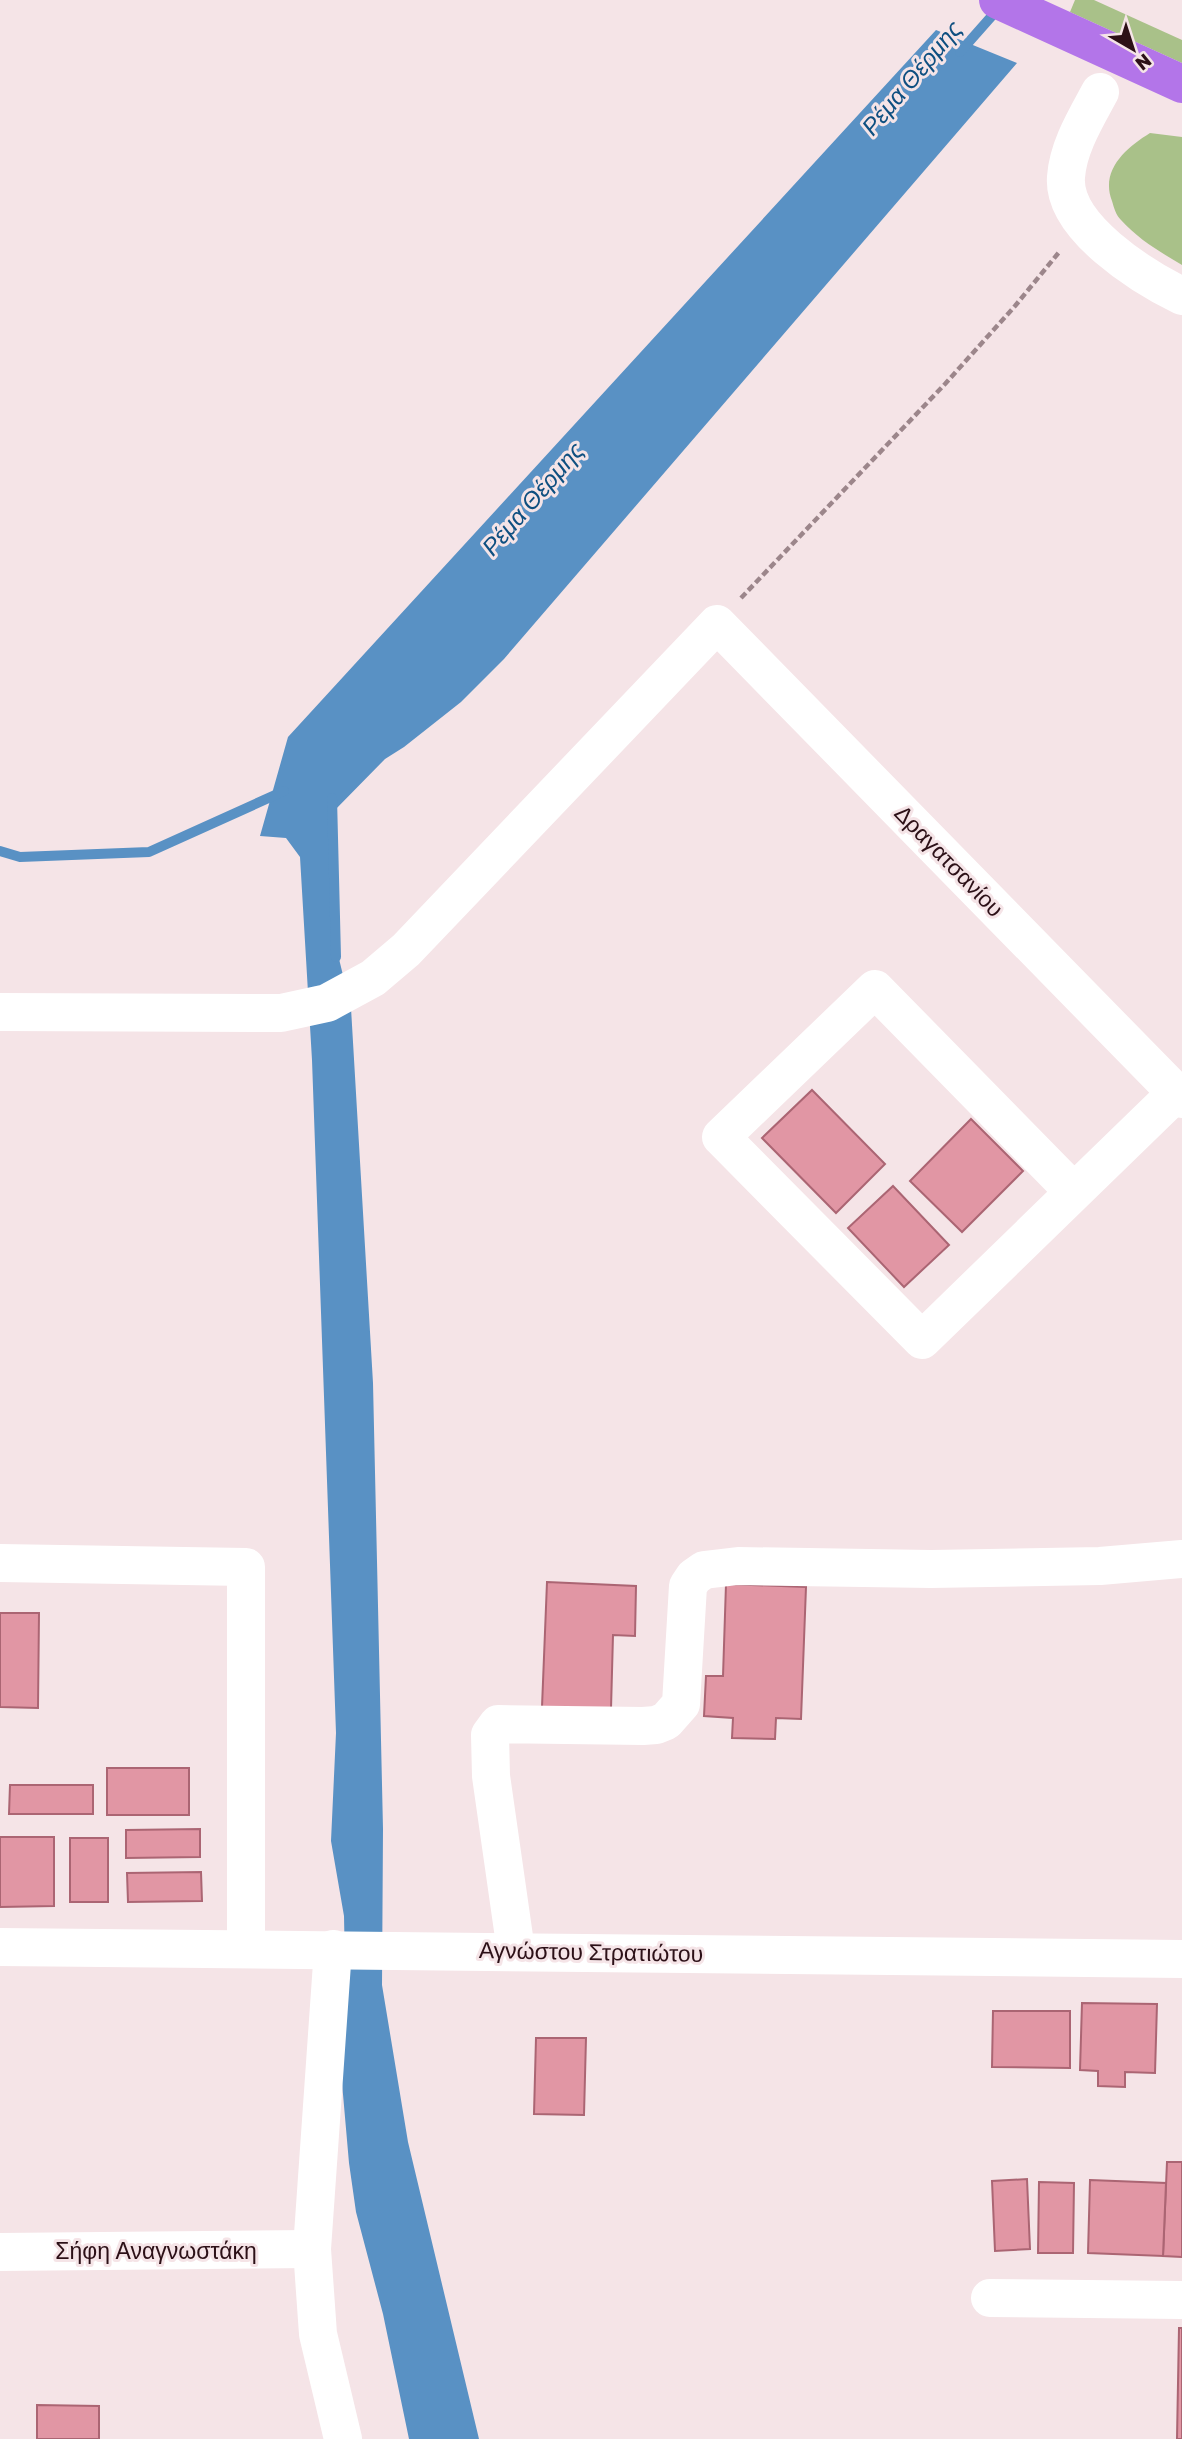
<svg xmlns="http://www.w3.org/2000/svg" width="1182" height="2439" font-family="Rubik,sans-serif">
<rect width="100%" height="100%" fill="#f5e4e7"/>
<!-- green -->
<g fill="#a9c189">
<path d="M 1075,0 L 1094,0 L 1182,40 L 1182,63 L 1070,12 Z"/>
<path d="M 1150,133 L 1182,137 L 1182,265 C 1160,252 1138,239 1121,220 C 1116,215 1114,208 1112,201 C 1100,170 1126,148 1150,133 Z"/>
</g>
<!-- water -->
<path fill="#5991c4" d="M 936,30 L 1017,63 L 504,659 L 461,702 L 404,747 L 385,759 L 333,812 L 331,926 L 351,1008 L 373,1383 L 383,1829 L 382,1985 L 408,2142 L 479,2439 L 409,2439 L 383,2314 L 356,2212 L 349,2163 L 340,2060 L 345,1968 L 344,1916 L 331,1841 L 336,1733 L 312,1060 L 300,857 L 286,838 L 260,836 L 288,737 Z"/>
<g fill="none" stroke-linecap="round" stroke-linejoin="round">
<!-- stream -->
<g stroke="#5991c4" stroke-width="10">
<path d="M 960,52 L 998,9"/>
<path d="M 332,798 L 336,957"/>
<path d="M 0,851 L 20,857 L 149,852 L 284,791"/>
</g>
</g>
<!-- building -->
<g fill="#e196a4" stroke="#ab6573" stroke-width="2">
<path d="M 812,1090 L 885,1164 L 836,1213 L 762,1138 Z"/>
<path d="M 971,1119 L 1023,1171 L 962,1232 L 910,1181 Z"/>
<path d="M 893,1186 L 949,1245 L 904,1287 L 848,1228 Z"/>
<path d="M 547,1582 L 636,1586 L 635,1636 L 613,1635 L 611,1709 L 542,1707 Z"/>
<path d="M 726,1584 L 806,1587 L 801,1719 L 776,1718 L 775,1739 L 732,1738 L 733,1718 L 704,1716 L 706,1676 L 723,1676 Z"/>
<path d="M 0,1613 L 39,1613 L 38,1708 L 0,1707 Z"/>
<rect x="107" y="1768" width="82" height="47"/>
<path d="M 10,1785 L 93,1785 L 93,1814 L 9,1814 Z"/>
<path d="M 200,1829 L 200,1857 L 126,1858 L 126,1830 Z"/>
<path d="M 0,1837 L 54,1837 L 54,1906 L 0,1907 Z"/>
<rect x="70" y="1838" width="38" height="64"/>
<path d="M 201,1872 L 202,1901 L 128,1902 L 127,1873 Z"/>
<path d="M 1082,2003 L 1157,2004 L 1155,2073 L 1125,2072 L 1125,2087 L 1098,2086 L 1098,2071 L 1080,2070 Z"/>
<path d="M 993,2011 L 1070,2011 L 1070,2068 L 992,2067 Z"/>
<path d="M 536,2038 L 586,2038 L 584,2115 L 534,2114 Z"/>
<path d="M 1167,2162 L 1182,2162 L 1182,2257 L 1163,2256 Z"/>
<path d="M 1027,2179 L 1030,2249 L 995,2251 L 992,2181 Z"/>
<path d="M 1090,2180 L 1166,2183 L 1163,2256 L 1088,2253 Z"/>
<path d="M 1039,2182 L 1074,2183 L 1073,2253 L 1038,2253 Z"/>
<path d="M 1179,2328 L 1182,2328 L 1182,2439 L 1177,2439 Z"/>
<path d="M 37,2405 L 99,2406 L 99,2439 L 37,2439 Z"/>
</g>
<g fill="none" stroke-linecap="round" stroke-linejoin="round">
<!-- path -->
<path stroke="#9c868b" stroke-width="4.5" stroke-dasharray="7 3.5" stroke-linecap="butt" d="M 741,598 L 945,384 L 1015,306 L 1060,251"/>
<!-- minor -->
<g stroke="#fff" stroke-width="38">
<path d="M 1100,92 C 1086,118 1068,147 1066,177 C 1062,227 1143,277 1182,296"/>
<path d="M 0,1012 L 281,1013 L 327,1003 L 373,978 L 406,950 L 717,624 L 1182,1099"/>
<path d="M 1074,1192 L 875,989 L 721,1137 L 922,1340 L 1176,1093"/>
<path d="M 0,1563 L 246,1567 L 246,1948"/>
<path d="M 0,1947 L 1182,1959"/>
<path d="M 333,1949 L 312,2249 L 318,2334 L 343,2439"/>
<path d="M 516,1951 L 491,1776 L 490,1735 L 498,1724 L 643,1726 L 656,1725 L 666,1721 L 681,1704 L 688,1586 L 694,1577 L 704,1570 L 738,1566 L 931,1569 L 1100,1566 L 1182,1559"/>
<path d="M 0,2252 L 312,2249"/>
<path d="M 990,2298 L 1182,2300"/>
</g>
<!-- highway -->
<path stroke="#b375e9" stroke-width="38" d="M 998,0 L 1182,84"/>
</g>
<g text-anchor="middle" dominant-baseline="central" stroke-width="6" stroke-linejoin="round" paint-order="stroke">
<!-- street labels -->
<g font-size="23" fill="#2c1017" stroke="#f5e4e7">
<text transform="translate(949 861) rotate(46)">Δραγατσανίου</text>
<text transform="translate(591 1952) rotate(1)">Αγνώστου Στρατιώτου</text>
<text x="156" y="2251">Σήφη Αναγνωστάκη</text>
</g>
<!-- water labels -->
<g font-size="24" font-style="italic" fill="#0e4f80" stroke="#f5e4e7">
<text transform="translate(912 78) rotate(-50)">Ρέμα Θέρμης</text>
<text transform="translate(533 499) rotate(-49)">Ρέμα Θέρμης</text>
</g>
</g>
<!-- north arrow -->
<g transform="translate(1133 49) rotate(141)" stroke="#f5e4e7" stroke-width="5" paint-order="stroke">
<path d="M0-5L12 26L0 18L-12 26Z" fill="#2c1017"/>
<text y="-10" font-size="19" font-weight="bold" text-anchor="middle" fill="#2c1017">N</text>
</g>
</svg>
